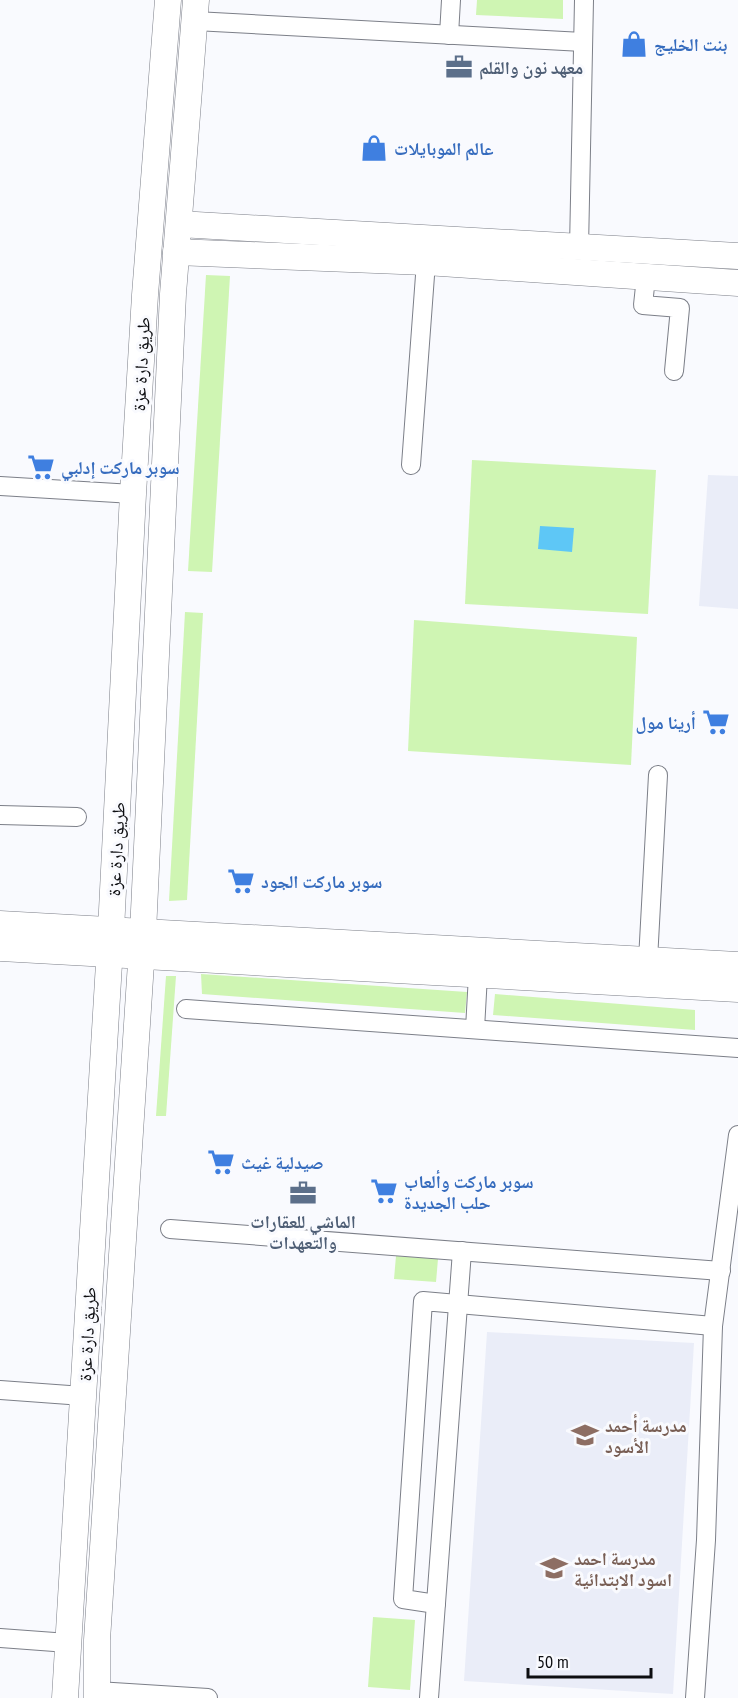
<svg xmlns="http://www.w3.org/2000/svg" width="738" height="1698" font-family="'PT Sans Narrow','Noto Naskh Arabic',sans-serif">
<rect width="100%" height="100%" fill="#f9fafe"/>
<!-- built -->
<g fill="#eaedf8">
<path d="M 708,475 L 738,476 L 738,609 L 699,606 Z"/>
<path d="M 487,1332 L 694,1343 L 673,1694 L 464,1681 Z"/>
</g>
<!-- green -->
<g fill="#cff5b3">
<path d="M 477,0 L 563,0 L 563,19 L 476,15 Z"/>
<path d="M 206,275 L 230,276 L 212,572 L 188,571 Z"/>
<path d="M 472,460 L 656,470 L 648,614 L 465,604 Z"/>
<path d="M 185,612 L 203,613 L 187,900 L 169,901 Z"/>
<path d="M 414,620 L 637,637 L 631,765 L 408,751 Z"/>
<path d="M 201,974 L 467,992 L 465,1013 L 202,994 Z"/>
<path d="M 166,976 L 176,976 L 166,1116 L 156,1116 Z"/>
<path d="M 495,994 L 695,1010 L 695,1030 L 493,1015 Z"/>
<path d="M 396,1256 L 438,1259 L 436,1282 L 394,1279 Z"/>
<path d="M 373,1617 L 415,1620 L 410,1690 L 368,1687 Z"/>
</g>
<!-- water -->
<path fill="#5ec7f6" d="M 540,526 L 574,528 L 572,552 L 538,549 Z"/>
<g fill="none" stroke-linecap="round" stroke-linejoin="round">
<defs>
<g id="street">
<path d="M 195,21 L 583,42"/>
<path d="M 449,35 L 451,0"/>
<path d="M 579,248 L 584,0"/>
<path d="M 646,277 L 643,305 L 680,308 L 674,371"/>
<path d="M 411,465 L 426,262"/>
<path d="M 0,486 L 133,494"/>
<path d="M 0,815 L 77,817"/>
<path d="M 648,960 L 658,775"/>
<path d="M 186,1009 L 738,1048"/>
<path d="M 475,1029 L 478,975"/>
<path d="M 170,1229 L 721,1271"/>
<path d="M 0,1390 L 83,1396"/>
<path d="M 436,1604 L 403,1599 L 423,1301 L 713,1326"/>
<path d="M 0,1638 L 68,1643"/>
<path d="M 97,1691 L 208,1698"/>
<path d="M 429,1698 L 462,1251"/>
<path d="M 695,1698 L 706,1540 L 713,1326 L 738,1135"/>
</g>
<g id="secondary">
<path d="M 179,224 L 738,256"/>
<path d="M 176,252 L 426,262 L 738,283"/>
<path d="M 0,924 L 738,965"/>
<path d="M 0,948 L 738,989"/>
<path d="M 65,1698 L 111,930 L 133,494 L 145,295 L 168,0"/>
<path d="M 97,1698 L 97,1640 L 143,932 L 173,294 L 196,0"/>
</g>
</defs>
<!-- street casing -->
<use href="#street" stroke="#7c7f88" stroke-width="20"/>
<!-- secondary casing -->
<use href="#secondary" stroke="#7c7f88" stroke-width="27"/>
<!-- street -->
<use href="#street" stroke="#fff" stroke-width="18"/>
<!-- secondary -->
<use href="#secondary" stroke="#fff" stroke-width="26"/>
</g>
<!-- icons -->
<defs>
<symbol id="shop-bare" viewBox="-9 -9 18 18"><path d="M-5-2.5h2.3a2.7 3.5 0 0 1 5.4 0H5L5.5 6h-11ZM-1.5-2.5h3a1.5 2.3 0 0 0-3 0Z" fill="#3f7fe0" stroke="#f9fafe" stroke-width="2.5" paint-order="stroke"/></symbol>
<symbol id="office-bare" viewBox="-9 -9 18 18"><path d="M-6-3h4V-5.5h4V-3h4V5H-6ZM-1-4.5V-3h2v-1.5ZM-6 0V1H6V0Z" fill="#5c6f8a" stroke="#f9fafe" stroke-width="2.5" paint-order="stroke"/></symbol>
<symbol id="supermarket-bare" viewBox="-9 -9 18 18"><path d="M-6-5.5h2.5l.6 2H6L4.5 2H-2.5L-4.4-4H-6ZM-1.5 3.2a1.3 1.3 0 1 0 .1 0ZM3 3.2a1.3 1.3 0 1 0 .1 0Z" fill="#3f7fe0" stroke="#f9fafe" stroke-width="2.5" paint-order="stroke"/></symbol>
<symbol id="school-bare" viewBox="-9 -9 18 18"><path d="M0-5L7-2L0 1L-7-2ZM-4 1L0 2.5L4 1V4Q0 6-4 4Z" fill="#8d6e63" stroke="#f9fafe" stroke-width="2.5" paint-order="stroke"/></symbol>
</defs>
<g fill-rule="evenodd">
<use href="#shop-bare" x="615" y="25" width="38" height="38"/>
<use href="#office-bare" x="440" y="48" width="38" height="38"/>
<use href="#shop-bare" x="355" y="129" width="38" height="38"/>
<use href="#supermarket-bare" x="22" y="448" width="38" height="38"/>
<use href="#supermarket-bare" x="697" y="703" width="38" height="38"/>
<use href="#supermarket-bare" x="222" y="862" width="38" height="38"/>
<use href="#supermarket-bare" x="202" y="1143" width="38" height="38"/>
<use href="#supermarket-bare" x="365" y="1172" width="38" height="38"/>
<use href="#office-bare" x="284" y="1174" width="38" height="38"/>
<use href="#school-bare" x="566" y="1416" width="38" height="38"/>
<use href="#school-bare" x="535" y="1549" width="38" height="38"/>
</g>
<g text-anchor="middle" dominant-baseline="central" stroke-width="6" stroke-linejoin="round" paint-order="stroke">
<!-- shop labels -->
<g font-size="18" font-weight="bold" fill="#366cbe" stroke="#f9fafe" text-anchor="start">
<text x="654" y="44">بنت الخليج</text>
<text x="394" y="148">عالم الموبايلات</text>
<text x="61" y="467">سوبر ماركت إدلبي</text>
<text x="696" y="722" text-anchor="end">أرينا مول</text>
<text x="261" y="881">سوبر ماركت الجود</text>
<text x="241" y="1162">صيدلية غيث</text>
<text x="404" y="1181">سوبر ماركت وألعاب<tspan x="404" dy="21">حلب الجديدة</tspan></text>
</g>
<!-- service labels -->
<g font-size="18" font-weight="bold" fill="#4e5e75" stroke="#f9fafe" text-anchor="start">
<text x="479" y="67">معهد نون والقلم</text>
<text x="303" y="1221" text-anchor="middle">الماشي للعقارات<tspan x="303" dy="21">والتعهدات</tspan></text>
</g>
<!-- street labels -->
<g font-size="18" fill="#0d0e11" stroke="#f9fafe">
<text transform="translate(141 364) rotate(-87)">طريق دارة عزة</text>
<text transform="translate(116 849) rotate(-87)">طريق دارة عزة</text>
<text transform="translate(87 1334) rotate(-87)">طريق دارة عزة</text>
</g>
<!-- education labels -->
<g font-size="18" font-weight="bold" fill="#785e54" stroke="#f9fafe" text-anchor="start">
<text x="605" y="1425">مدرسة أحمد<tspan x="605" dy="21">الأسود</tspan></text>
<text x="574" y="1558">مدرسة احمد<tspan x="574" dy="21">اسود الابتدائية</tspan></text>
</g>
</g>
<!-- scale -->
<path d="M528 1668v9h123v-9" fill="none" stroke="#0d0e11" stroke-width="3"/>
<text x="537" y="1668" font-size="18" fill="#0d0e11" stroke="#f9fafe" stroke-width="4.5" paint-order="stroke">50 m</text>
</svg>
